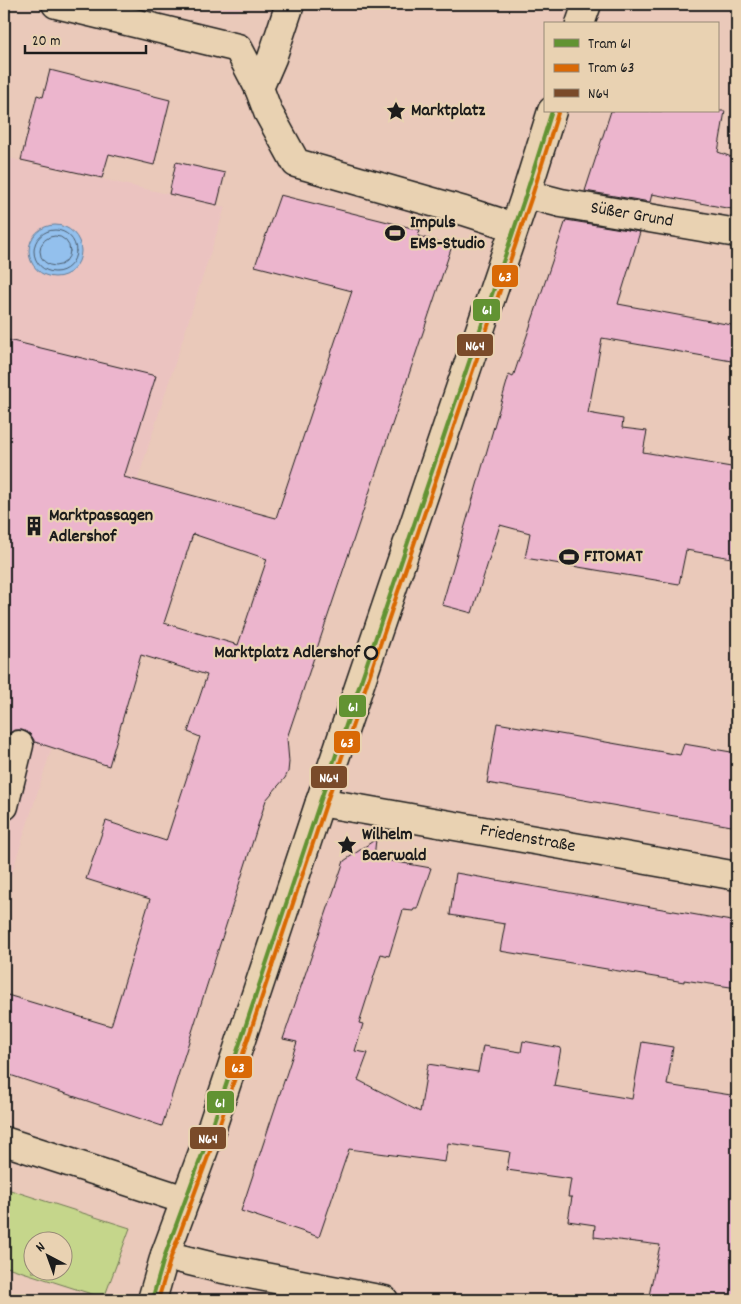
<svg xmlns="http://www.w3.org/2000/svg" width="741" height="1304" font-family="Dekko,sans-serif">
<rect width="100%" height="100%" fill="#eac9ba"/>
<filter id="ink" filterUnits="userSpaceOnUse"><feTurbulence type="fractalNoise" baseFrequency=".02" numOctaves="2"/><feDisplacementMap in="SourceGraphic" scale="10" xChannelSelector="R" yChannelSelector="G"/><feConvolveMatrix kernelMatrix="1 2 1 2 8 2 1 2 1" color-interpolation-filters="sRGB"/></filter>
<g filter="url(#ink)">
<!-- built -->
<g fill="#ebc3c0">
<path d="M 196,4 L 248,4 L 235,13 Z"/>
<path d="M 4,157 L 225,207 L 4,897 Z"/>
</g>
<!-- green -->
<path fill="#c5d68b" stroke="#707954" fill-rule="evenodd" d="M 4,1188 L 130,1228 L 104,1298 L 4,1266 ZM 32,1242 L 62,1242 L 62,1272 L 32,1272 Z"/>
<!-- water -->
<circle fill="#93c0ed" stroke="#637e99" cx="55" cy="251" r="26"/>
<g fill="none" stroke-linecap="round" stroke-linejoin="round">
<!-- shore -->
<g stroke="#4c5e70" stroke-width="1">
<circle cx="55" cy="251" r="21"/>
<circle cx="55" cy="251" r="15"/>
</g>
</g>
<!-- building -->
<g fill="#ecb5cd" stroke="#1c1c1c" fill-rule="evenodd">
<path d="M 50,70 L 170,100 L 154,165 L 109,154 L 102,178 L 21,160 L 37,95 L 43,97 Z"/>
<path d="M 611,111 L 725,111 L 718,152 L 737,159 L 737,210 L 652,194 L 650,202 L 585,191 Z"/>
<path d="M 176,162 L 225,173 L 217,205 L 169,194 Z"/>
<path d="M 280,195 L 420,230 L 418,236 L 452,246 L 287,738 L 289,762 L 288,772 L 285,778 L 266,800 L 162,1126 L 4,1073 L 4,994 L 111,1026 L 150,899 L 86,879 L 106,821 L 166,841 L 200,737 L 188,732 L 207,675 L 141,655 L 109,766 L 35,742 L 34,745 L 34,740 L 30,734 L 22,730 L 14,730 L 8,734 L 4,742 L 4,339 L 156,376 L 124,477 L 276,518 L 352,291 L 255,266 ZM 193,534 L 267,559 L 238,645 L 164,623 Z"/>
<path d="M 566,220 L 640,232 L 618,304 L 737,326 L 737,362 L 602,338 L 588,413 L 623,419 L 622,428 L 647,431 L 643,452 L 737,468 L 737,559 L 686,550 L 679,584 L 525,558 L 530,533 L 500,525 L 472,613 L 442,605 L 509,375 L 513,377 Z"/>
<path d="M 497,723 L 680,755 L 684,744 L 737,753 L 737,827 L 487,783 Z"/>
<path d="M 376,839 L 374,858 L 431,868 L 417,909 L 414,909 L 413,911 L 403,910 L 389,956 L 381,954 L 359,1023 L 363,1024 L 355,1051 L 368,1053 L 358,1080 L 420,1112 L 428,1064 L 478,1072 L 483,1046 L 521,1052 L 523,1041 L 561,1048 L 554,1086 L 632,1099 L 642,1042 L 673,1047 L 667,1085 L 737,1096 L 737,1300 L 648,1300 L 660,1245 L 594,1237 L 595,1225 L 568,1221 L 572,1197 L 568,1197 L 571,1179 L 507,1170 L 510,1152 L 448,1143 L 445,1162 L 349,1149 L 319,1237 L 241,1211 L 297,1042 L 283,1039 L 344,861 Z"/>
<path d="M 456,873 L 737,922 L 737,988 L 684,980 L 684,982 L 500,951 L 505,924 L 450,915 Z"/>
</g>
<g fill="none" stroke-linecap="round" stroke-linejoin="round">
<defs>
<g id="minor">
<path d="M 56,4 L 238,48 L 259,88 L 268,112 L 296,163 L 464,211 L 514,227"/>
<path d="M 580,24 L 587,4"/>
<path d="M 259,88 L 272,58 L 290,4"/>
<path id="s1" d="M 526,194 L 561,203 L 737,233"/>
<path id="s2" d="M 320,802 L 737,876"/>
<path d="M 4,806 L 19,745"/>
<path d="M 4,1141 L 185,1200"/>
<path d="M 165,1255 L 218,1268 L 384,1300"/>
<path d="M 152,1300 L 165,1255 L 210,1133 L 320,802 L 526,194 L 552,111"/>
</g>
</defs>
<!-- minor casing -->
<use href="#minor" stroke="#1c1c1c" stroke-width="31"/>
<!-- minor -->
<use href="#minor" stroke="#e9d2b2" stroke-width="28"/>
<defs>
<path id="bus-1" d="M 152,1300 L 165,1255 L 210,1133 L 320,802 L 526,194 L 552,111"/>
</defs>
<!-- bus-1 casing -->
<use href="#bus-1" stroke="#e9d2b2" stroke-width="8"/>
<!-- bus-1 -->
<use href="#bus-1" stroke="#7a4b2a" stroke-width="4"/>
<defs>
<path id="tram-1" d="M 152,1300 L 165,1255 L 210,1133 L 320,802 L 526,194 L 552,111"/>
<path id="tram-2" d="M 158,1300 L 171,1257 L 216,1135 L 326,804 L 532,196 L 558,113"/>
</defs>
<!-- tram-1 casing -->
<use href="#tram-1" stroke="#e9d2b2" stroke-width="8"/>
<!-- tram-2 casing -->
<use href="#tram-2" stroke="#e9d2b2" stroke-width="8"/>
<!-- tram-1 -->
<use href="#tram-1" stroke="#629332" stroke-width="4"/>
<!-- tram-2 -->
<use href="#tram-2" stroke="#d96906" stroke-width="4"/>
</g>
</g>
<!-- icons -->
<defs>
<symbol id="sight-bare" viewBox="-9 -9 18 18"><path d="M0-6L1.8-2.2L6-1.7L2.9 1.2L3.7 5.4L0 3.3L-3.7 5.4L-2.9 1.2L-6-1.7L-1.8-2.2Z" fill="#1c1c1c" stroke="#e9d2b2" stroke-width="2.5" paint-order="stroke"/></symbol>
<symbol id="stadium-bare" viewBox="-9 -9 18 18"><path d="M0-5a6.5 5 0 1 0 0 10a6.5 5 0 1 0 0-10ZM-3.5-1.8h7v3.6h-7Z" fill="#1c1c1c" stroke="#e9d2b2" stroke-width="2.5" paint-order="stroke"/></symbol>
<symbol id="building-bare" viewBox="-9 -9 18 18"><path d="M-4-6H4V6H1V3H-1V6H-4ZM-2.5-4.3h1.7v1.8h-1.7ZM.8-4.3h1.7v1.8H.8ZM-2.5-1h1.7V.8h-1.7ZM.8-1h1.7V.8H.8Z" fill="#1c1c1c" stroke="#e9d2b2" stroke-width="2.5" paint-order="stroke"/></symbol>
</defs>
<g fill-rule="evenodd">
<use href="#sight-bare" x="382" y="97" width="28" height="28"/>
<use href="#stadium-bare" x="381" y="219" width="28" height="28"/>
<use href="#building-bare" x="20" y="512" width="28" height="28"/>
<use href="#stadium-bare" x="555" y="543" width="28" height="28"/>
<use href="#sight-bare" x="333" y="831" width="28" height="28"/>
</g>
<!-- markers -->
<circle fill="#e9d2b2" stroke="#1c1c1c" stroke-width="2.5" cx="371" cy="653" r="6"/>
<g text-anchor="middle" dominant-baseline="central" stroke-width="4.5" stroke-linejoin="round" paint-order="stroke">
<!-- poi labels -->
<g font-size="18" font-weight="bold" fill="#1c1c1c" stroke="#e9d2b2" text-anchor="start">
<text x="411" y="111">Marktplatz</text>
<text x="410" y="223">Impuls<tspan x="410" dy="21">EMS-Studio</tspan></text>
<text x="49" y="516">Marktpassagen<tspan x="49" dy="21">Adlershof</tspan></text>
<text x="584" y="557">FITOMAT</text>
<text x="362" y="835">Wilhelm<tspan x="362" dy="21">Baerwald</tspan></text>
</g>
<!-- street labels -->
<g font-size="18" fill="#1c1c1c" stroke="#e9d2b2">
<text stroke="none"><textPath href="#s1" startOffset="108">Süßer Grund</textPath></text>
<text stroke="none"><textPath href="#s2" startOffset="211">Friedenstraße</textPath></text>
</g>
<!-- stop labels -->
<g font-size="18" font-weight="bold" fill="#1c1c1c" stroke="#e9d2b2" text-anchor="end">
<text x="360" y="653">Marktplatz Adlershof</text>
</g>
</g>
<g stroke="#e9d2b2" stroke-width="2">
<rect x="491" y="264" width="28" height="24" rx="5" fill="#d96906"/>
<rect x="472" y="298" width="29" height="24" rx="5" fill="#629332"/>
<rect x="456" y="333" width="38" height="24" rx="5" fill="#7a4b2a"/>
<rect x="338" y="694" width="29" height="24" rx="5" fill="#629332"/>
<rect x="333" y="730" width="28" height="24" rx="5" fill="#d96906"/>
<rect x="310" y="765" width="38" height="24" rx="5" fill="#7a4b2a"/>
<rect x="224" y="1055" width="29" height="24" rx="5" fill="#d96906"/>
<rect x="206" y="1090" width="29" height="24" rx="5" fill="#629332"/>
<rect x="189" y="1126" width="38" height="24" rx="5" fill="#7a4b2a"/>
</g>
<g font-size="14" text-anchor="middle" font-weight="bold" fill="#fff">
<text x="505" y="281">63</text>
<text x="487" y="314">61</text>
<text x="475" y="350">N64</text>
<text x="353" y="711">61</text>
<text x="347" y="747">63</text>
<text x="329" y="782">N64</text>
<text x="238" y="1072">63</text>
<text x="220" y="1107">61</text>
<text x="208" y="1143">N64</text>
</g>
<!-- margin -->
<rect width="741" height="1304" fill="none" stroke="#e9d2b2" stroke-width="20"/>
<rect x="10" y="10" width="721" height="1284" fill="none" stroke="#1c1c1c" stroke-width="2" filter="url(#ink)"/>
<!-- legend -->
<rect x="544" y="22" width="175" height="90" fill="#e9d2b2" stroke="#978976"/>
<rect x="554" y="39" width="25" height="8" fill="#629332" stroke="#978976"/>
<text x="588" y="48" font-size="15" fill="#1c1c1c">Tram 61</text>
<rect x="554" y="64" width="25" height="8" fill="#d96906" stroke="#978976"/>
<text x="588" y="72" font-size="15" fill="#1c1c1c">Tram 63</text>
<rect x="554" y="89" width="25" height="8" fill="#7a4b2a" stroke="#978976"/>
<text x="588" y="98" font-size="15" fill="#1c1c1c">N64</text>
<!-- north arrow -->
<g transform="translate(48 1256) rotate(319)"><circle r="24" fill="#e9d2b2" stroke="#978976"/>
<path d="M0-4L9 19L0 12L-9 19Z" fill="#1c1c1c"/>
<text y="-8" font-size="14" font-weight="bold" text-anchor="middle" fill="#1c1c1c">N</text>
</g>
<!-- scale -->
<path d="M25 45v8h121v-8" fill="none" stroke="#1c1c1c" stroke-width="2.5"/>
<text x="32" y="45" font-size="15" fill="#1c1c1c" stroke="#e9d2b2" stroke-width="4" paint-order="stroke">20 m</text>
</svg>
